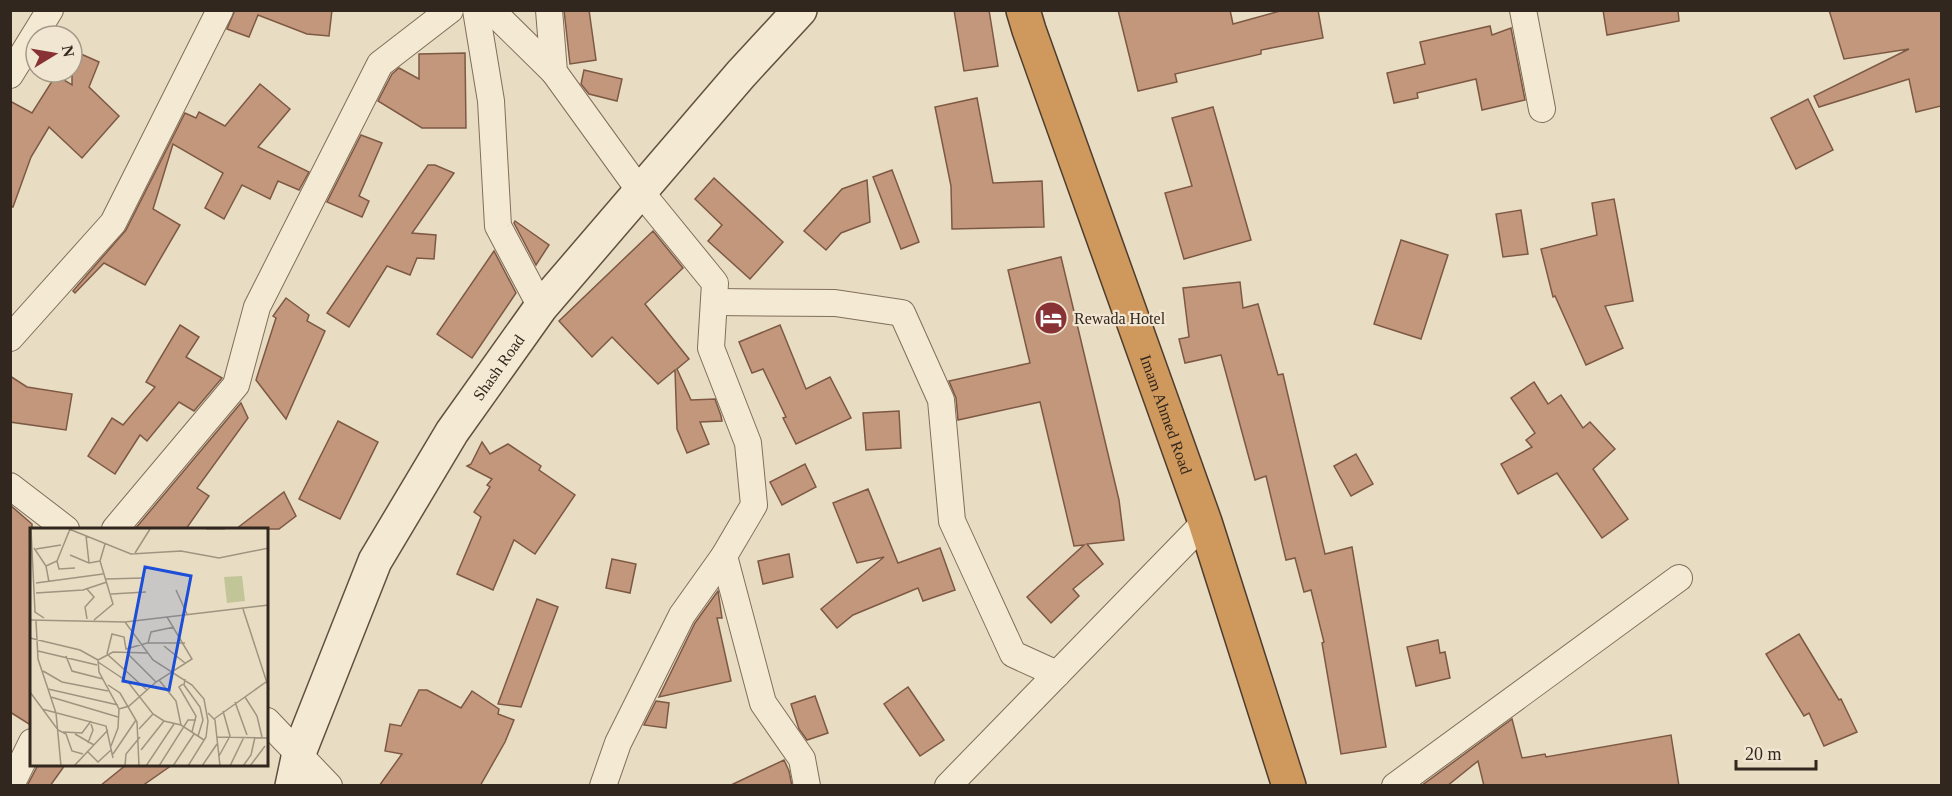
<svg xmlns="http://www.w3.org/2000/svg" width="1952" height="796" font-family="Georgia,serif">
<rect width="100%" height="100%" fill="#e8dcc2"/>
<!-- building -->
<g fill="#c3977c" stroke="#7d5944" stroke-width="1.5">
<path d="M 235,10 L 332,10 L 329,36 L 307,34 L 258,15 L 249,37 L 227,29 Z"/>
<path d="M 564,10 L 589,10 L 596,60 L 570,64 Z"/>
<path d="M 954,10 L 989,10 L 998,66 L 964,71 Z"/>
<path d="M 1118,10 L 1230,10 L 1233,24 L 1284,10 L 1318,10 L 1323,38 L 1261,50 L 1261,54 L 1175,74 L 1177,82 L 1138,91 Z"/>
<path d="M 1603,10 L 1678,10 L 1679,21 L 1607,35 Z"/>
<path d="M 1829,10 L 1941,10 L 1941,106 L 1916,112 L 1909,79 L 1819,107 L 1814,96 L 1909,49 L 1844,59 Z"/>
<path d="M 1490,26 L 1492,35 L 1511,28 L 1525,100 L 1482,110 L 1476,79 L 1417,93 L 1418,98 L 1394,103 L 1387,73 L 1425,64 L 1420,42 Z"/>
<path d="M 72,50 L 99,62 L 89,87 L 119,116 L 82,158 L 49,127 L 31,157 L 13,207 L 10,207 L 10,101 L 32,113 L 56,75 L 72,85 Z"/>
<path d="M 465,53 L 466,128 L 422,128 L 378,101 L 392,74 L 399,68 L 419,79 L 419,54 Z"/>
<path d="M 584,70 L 622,79 L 617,101 L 589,94 L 581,84 Z"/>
<path d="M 260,84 L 290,109 L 258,147 L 309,172 L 299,190 L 278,181 L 270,199 L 242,185 L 224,219 L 205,208 L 223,173 L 173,144 L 153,209 L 180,225 L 145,285 L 104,263 L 75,293 L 73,291 L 126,230 L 185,113 L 196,118 L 199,112 L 225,126 Z"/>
<path d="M 977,98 L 993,183 L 1042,181 L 1044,227 L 952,229 L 951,186 L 935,107 Z"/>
<path d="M 1808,99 L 1833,150 L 1796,169 L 1771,118 Z"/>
<path d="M 1213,107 L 1251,240 L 1184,259 L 1165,193 L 1192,186 L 1172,118 Z"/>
<path d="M 361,135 L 382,143 L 359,196 L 369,201 L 362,217 L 327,202 Z"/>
<path d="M 428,165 L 435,165 L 454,173 L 412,233 L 436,235 L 434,259 L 417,258 L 410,275 L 387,266 L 349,327 L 327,313 Z"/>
<path d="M 892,170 L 919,242 L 901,249 L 873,177 Z"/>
<path d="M 714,178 L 783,242 L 750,279 L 708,241 L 722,225 L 695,199 Z"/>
<path d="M 867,180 L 870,222 L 841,233 L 826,250 L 804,231 L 842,189 Z"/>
<path d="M 1614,199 L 1633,301 L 1605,306 L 1623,348 L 1586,365 L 1555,296 L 1553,297 L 1541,249 L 1597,235 L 1592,203 Z"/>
<path d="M 1521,210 L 1528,254 L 1503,257 L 1496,214 Z"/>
<path d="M 515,221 L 549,245 L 536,265 L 514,223 Z"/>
<path d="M 653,231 L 683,268 L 645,304 L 689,359 L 677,369 L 691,400 L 715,399 L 721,416 L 722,421 L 700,422 L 709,444 L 687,453 L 677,429 L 675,370 L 658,384 L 612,337 L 592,357 L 559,321 Z"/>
<path d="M 1401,240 L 1448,255 L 1421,339 L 1374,324 Z"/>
<path d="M 494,251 L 516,293 L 472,358 L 437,334 Z"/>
<path d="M 1061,257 L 1119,500 L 1124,540 L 1087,544 L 1103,564 L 1073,589 L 1079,596 L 1051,623 L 1027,597 L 1084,545 L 1074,546 L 1040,402 L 958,420 L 956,398 L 949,381 L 1030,363 L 1008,270 Z"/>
<path d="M 1240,282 L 1243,308 L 1258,304 L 1278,375 L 1283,374 L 1325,554 L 1352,547 L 1386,747 L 1341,754 L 1322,643 L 1324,642 L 1311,590 L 1304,592 L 1295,558 L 1286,560 L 1266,476 L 1255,480 L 1221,355 L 1185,363 L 1179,339 L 1189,337 L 1183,288 Z"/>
<path d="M 286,298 L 309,315 L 307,321 L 325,331 L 286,419 L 256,380 L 276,318 L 273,316 Z"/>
<path d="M 180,325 L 199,337 L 186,357 L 222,378 L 194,411 L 179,402 L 147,441 L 140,435 L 115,474 L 88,456 L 112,418 L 123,425 L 155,387 L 146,382 Z"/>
<path d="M 780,325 L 806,389 L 830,377 L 851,418 L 796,444 L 783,418 L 786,417 L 763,369 L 752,373 L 739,342 Z"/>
<path d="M 10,376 L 27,387 L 72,394 L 66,430 L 10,422 Z"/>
<path d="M 1534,382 L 1548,404 L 1561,395 L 1583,428 L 1590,422 L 1615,449 L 1593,469 L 1628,519 L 1602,538 L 1557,473 L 1518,494 L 1501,464 L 1532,447 L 1526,440 L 1535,433 L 1511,398 Z"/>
<path d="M 241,403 L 248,418 L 197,488 L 209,496 L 186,529 L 135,529 Z"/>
<path d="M 899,411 L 901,448 L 866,450 L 863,413 Z"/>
<path d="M 338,421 L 378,442 L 340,519 L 299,499 Z"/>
<path d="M 482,442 L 490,454 L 508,444 L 541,466 L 539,470 L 575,495 L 535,554 L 514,540 L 493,590 L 457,574 L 481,517 L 474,512 L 490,487 L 487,485 L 492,479 L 467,466 L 471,464 Z"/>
<path d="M 1356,454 L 1373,484 L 1351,496 L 1334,466 Z"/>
<path d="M 805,464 L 816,487 L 782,505 L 770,482 Z"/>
<path d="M 868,489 L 898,563 L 940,548 L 955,590 L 923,601 L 918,588 L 853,615 L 837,628 L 821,609 L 884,557 L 857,563 L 833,503 Z"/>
<path d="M 284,492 L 296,516 L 279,529 L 236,529 Z"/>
<path d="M 10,505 L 32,524 L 32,726 L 10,712 Z"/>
<path d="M 789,554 L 793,577 L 763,584 L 758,561 Z"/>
<path d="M 612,559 L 636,564 L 630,593 L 606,588 Z"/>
<path d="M 718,591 L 722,618 L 717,618 L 731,681 L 659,697 L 695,623 Z"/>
<path d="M 537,599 L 558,607 L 521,707 L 498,704 Z"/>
<path d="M 1799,634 L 1839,700 L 1841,699 L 1857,732 L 1824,746 L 1809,713 L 1804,716 L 1766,654 Z"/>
<path d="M 1438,640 L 1440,653 L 1445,652 L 1450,678 L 1416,686 L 1407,647 Z"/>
<path d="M 908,687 L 944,740 L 920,756 L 884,704 Z"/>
<path d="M 419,690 L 427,690 L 461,708 L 472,691 L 499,709 L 498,714 L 514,720 L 505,742 L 480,786 L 379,786 L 402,754 L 385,751 L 390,724 L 401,726 Z"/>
<path d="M 815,696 L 828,733 L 807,740 L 799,729 L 791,704 Z"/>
<path d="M 656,701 L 669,703 L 666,728 L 644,725 Z"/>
<path d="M 1512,719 L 1522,758 L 1545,754 L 1546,757 L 1671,735 L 1679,786 L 1484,786 L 1478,761 L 1447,786 L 1421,786 Z"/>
<path d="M 784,760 L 789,771 L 792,786 L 729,786 Z"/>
<path d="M 38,765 L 65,765 L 50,786 L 27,786 Z"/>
<path d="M 126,765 L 172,765 L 142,786 L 100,786 Z"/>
</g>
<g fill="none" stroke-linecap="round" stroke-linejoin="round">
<defs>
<g id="street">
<path d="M 476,10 L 491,101 L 498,226 L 541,307"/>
<path d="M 491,10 L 554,72"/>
<path d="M 549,10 L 554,72 L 640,191 L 715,283 L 711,348 L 748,443 L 754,505 L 724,556 L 763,703 L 802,759 L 807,786"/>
<path d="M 1523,10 L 1542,109"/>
<path d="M 10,75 L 50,10"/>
<path d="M 714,302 L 835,303 L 902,313 L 941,400 L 952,521 L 1013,654 L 1057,674"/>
<path d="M 10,338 L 113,223 L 220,10"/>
<path d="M 10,486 L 66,529"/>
<path d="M 115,529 L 236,385 L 257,307 L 380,64 L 450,10"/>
<path d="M 267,721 L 329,786"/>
<path d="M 10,781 L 15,777 L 32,742"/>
<path d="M 603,786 L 618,743 L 682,615 L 724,556"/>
<path d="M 948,786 L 1205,522"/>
<path d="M 1395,786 L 1679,578"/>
</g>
<g id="secondary">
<path id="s1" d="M 292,786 L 299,753 L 375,561 L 452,432 L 541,307 L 741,74 L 800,10"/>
</g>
<g id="highway">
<path id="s2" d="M 1023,10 L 1029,30 L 1205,522 L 1289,786"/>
</g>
</defs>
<!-- street casing -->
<use href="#street" stroke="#806e5b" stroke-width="28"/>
<!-- secondary casing -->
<use href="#secondary" stroke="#624f3f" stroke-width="36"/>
<!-- highway casing -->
<use href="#highway" stroke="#4e3d2f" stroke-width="36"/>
<!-- street -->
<use href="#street" stroke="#f4ead4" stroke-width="26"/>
<!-- secondary -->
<use href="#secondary" stroke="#f4ead4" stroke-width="33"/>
<!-- highway -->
<use href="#highway" stroke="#cf985c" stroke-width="33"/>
</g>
<!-- icons -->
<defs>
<symbol id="hotel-disc" viewBox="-11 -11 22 22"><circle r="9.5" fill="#893236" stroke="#f1e6d1"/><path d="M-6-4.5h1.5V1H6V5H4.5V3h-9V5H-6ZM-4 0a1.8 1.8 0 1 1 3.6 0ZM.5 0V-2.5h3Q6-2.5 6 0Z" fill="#fff"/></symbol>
</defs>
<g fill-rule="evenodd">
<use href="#hotel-disc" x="1032" y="299" width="38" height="38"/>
</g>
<g text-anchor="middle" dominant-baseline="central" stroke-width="4.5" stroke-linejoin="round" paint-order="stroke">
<!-- poi labels -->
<g font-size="16" fill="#32271e" stroke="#f1e6d1" text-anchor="start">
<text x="1074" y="318">Rewada Hotel</text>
</g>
<!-- street labels -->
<g font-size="16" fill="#32271e" stroke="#f1e6d1">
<text stroke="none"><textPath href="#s1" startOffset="470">Shash Road</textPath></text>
<text stroke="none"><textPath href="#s2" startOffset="429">Imam Ahmed Road</textPath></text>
</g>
</g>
<!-- overview -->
<g transform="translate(30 528)">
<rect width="238" height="238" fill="#e8dcc2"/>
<path d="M 212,48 L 215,73 L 197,75 L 194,49 Z" fill="#c1c598"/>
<path fill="none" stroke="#9f9480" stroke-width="1.5" d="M 1,1 L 5,84 L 14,90M 39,1 L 101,26 L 151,23 L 189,30 L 239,20M 176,1 L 195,1M 56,8 L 59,35M 4,20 L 16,38 L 19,54M 6,21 L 31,17M 105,25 L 120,1M 40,27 L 59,35 L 70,33M 27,33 L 29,41 L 45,40M 16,38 L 27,33 L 40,1M 76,51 L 113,50M 6,55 L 73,46M 57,61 L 64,69 L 55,79 L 57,91M 146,62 L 157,86M 6,65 L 53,62 L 77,54M 81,66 L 116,64M 213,81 L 239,161M 0,92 L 95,94 L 239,77M 64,92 L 83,76 L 70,33 L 75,16M 6,93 L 8,131 L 26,185 L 31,238M 95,94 L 123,132 L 162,157 L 174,171 L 178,193 L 176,209 L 158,238M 0,110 L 50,122 L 68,132M 118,115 L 121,104 L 144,99M 134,118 L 155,135M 8,123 L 67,137M 98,126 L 126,154M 36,128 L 42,143 L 73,151M 68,134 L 98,154 L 123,186 L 134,193 L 151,197 L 174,212M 13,143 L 32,154 L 78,163M 155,151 L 154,157 L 170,179 L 173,192 L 168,208M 129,152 L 146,173 L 151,197M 153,156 L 149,159 L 166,188 L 162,204M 78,157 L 90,165 L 107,194 L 109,238M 18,161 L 88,177M 117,162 L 77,126 L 82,106 L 94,109 L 96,121 L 117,115 L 155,115M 0,164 L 28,202 L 36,206 L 42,223 L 53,226M 21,169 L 88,189M 215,169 L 227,188 L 232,209M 205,174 L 217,207M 12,181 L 76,198 L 83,230M 89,181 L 99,178 L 126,154 L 162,131 L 137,89M 178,185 L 185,192 L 190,238M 184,191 L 236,154M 109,201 L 123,186M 33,204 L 52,205 L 61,193M 45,206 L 64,217M 187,209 L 239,210M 58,215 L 63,202 L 61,196M 81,218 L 88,200 L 89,181 L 69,144 L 68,132 L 83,124 L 117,125M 111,222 L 134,193M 57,223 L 68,234 L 81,222M 83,226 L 106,192M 189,228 L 200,208 L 193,183M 44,238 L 78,202M 95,238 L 96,226 L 110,209M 116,238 L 144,196M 129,238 L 158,192 L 166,192M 143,238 L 164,206M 172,238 L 187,216M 200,238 L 214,209M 213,238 L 221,227 L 225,209M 220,238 L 235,218"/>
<path fill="#1d4ed8" fill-opacity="0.15" stroke="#1d4ed8" stroke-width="3" d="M 115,39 L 161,48 L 139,162 L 93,153 Z"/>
<rect width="238" height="238" fill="none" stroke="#32271e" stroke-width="3"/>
</g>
<!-- border -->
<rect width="1952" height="796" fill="none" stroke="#32271e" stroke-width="24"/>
<!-- north arrow -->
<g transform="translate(54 54) rotate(79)"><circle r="28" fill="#f1e6d1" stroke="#a59a89" stroke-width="1.5"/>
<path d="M0-4.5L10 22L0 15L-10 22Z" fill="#893236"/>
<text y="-9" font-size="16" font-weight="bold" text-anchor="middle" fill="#32271e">N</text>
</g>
<!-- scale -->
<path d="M1736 760v9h80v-9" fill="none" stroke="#32271e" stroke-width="3"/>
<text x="1745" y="760" font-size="18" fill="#32271e" stroke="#f1e6d1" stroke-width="4.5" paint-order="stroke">20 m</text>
</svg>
